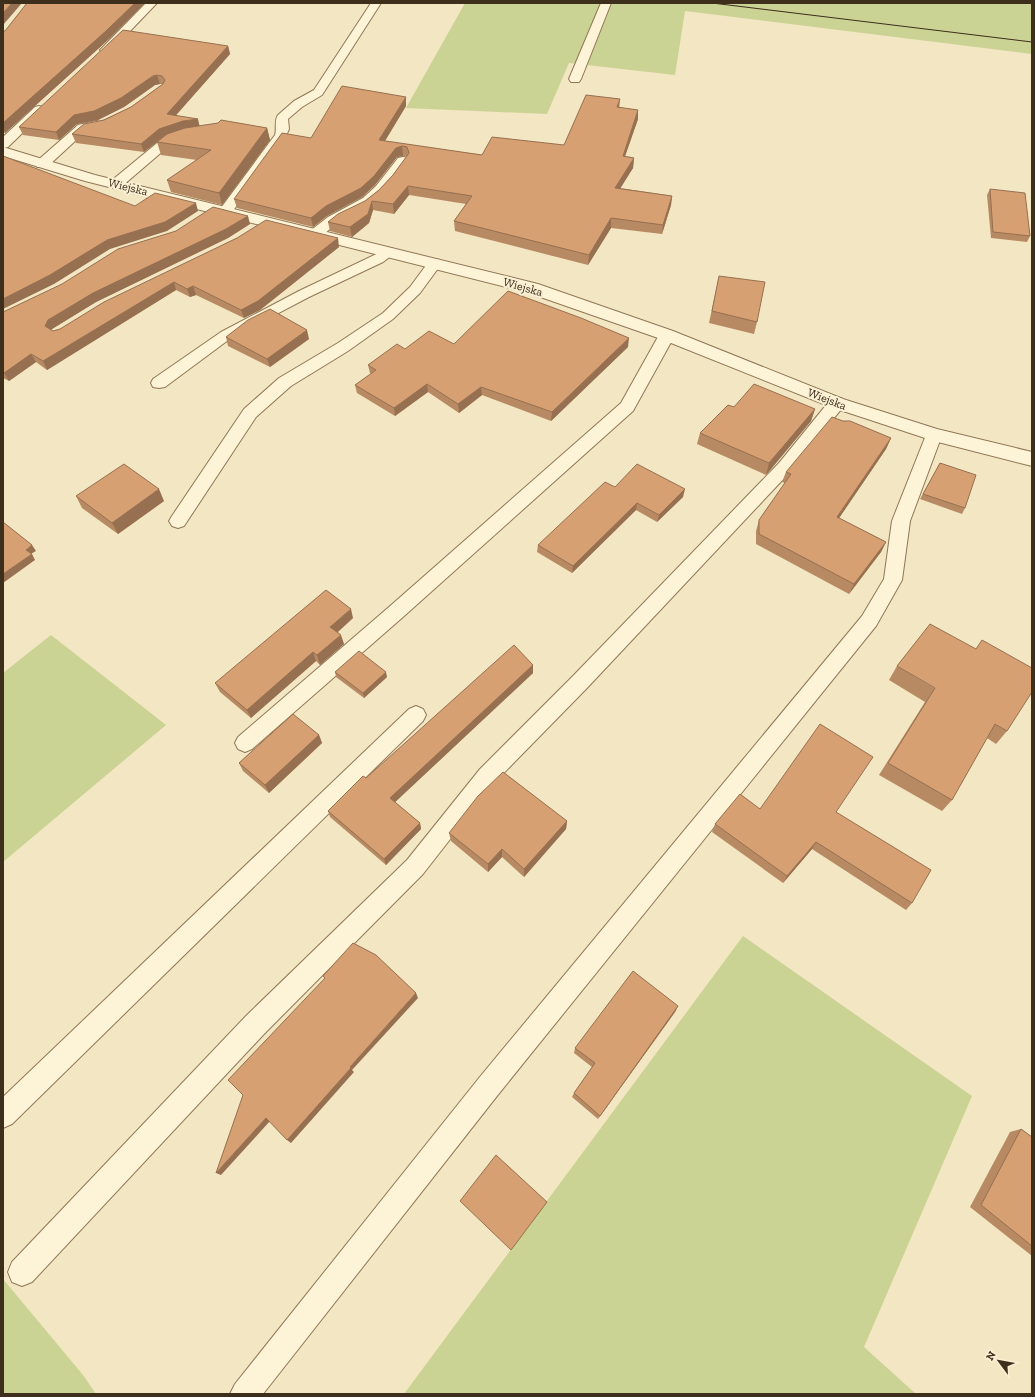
<svg xmlns="http://www.w3.org/2000/svg" width="1035" height="1397" font-family="'Zilla Slab',serif">
<rect width="100%" height="100%" fill="#f3e6c2"/>
<!-- green -->
<g fill="#cad394">
<path d="M 465,3 L 1032,3 L 1032,54 L 685,11 L 675,75 L 569,63 L 547,114 L 406,108 Z"/>
<path d="M 51,635 L 166,725 L 3,862 L 3,673 Z"/>
<path d="M 743,936 L 972,1096 L 864,1347 L 916,1394 L 404,1394 Z"/>
<path d="M 3,1279 L 83,1375 L 96,1394 L 3,1394 Z"/>
</g>
<g fill="none" stroke-linecap="round" stroke-linejoin="round">
<defs>
<g id="service">
<path d="M 146,3 L 157,3 L 110,52 L 102,52 L 100,50 L 102,48 Z"/>
<path d="M 371,3 L 381,3 L 322,95 L 302,107 L 288,119 L 289,129 L 285,138 L 230,215 L 220,215 L 218,212 L 275,135 C 277,129 274,120 278,115 L 294,101 L 314,90 Z"/>
<path d="M 601,3 L 611,3 L 581,79 L 579,82 L 571,82 L 569,79 Z"/>
<path d="M 39,106 L 43,107 L 45,110 L 43,113 L 8,147 L 3,148 L 3,137 L 35,107 Z"/>
<path d="M 96,121 L 100,122 L 102,125 L 100,128 L 86,131 L 47,167 L 37,167 L 36,164 L 37,161 L 78,125 Z"/>
<path d="M 184,132 L 188,133 L 190,136 L 188,139 L 170,145 L 121,187 L 111,187 L 109,184 L 111,181 L 162,139 Z"/>
<path d="M 403,157 L 408,158 L 409,161 C 399,176 388,192 374,203 C 363,211 350,216 339,222 C 329,228 322,240 310,237 L 308,234 L 310,231 L 328,217 L 363,198 L 376,186 L 398,158 Z"/>
<path d="M 389,248 L 394,249 L 396,252 L 383,262 L 309,297 L 231,338 L 165,387 L 159,388 L 153,387 L 151,383 L 153,379 L 221,332 L 299,291 Z"/>
<path d="M 435,259 L 440,260 L 442,263 L 420,293 L 393,319 L 348,351 L 291,386 L 256,417 L 184,526 L 178,528 L 172,526 L 169,521 L 172,516 L 244,409 L 279,378 L 338,343 L 383,313 L 410,287 L 430,260 Z"/>
<path d="M 667,330 L 672,332 L 675,335 L 633,411 L 403,617 L 252,749 L 245,752 L 238,749 L 235,743 L 238,737 L 389,607 L 621,403 L 659,335 L 662,332 Z"/>
<path d="M 837,397 L 843,399 L 845,403 L 843,407 L 791,471 L 587,688 L 494,783 L 423,874 L 264,1034 L 32,1282 L 22,1286 L 12,1282 L 8,1272 L 12,1262 L 246,1016 L 407,860 L 480,769 L 573,676 L 779,463 L 831,399 Z"/>
<path d="M 934,429 L 940,431 L 942,435 L 910,521 L 902,580 L 876,626 L 497,1096 L 263,1394 L 230,1394 L 235,1384 L 479,1078 L 862,616 L 884,579 L 892,521 L 926,435 L 928,431 Z"/>
<path d="M 416,706 L 423,709 L 426,715 L 423,721 L 12,1124 L 3,1128 L 3,1097 L 409,709 Z"/>
</g>
<path id="minor" d="M 3,147 L 95,175 L 538,284 L 673,331 L 843,399 L 937,429 L 1032,452 L 1032,466 L 934,441 L 831,407 L 661,339 L 526,292 L 85,181 L 3,156 Z"/>
</defs>
<!-- service casing -->
<use href="#service" stroke="#907756" stroke-width="2"/>
<!-- minor casing -->
<use href="#minor" stroke="#907756" stroke-width="2"/>
<!-- service -->
<use href="#service" fill="#fdf3d7" fill-rule="evenodd"/>
<!-- minor -->
<use href="#minor" fill="#fdf3d7" fill-rule="evenodd"/>
<!-- tram -->
<path stroke="#3e2e1c" stroke-width="1" d="M 712,3 L 1032,42"/>
</g>
<!-- wall -->
<g fill="#b88a63">
<path d="M 27,3 L 145,3 L 109,39 L 5,133 L 3,132 L 3,31 L 5,31 Z"/>
<path d="M 228,46 L 230,54 L 176,115 L 200,126 L 267,128 L 270,140 L 222,205 L 171,192 L 167,180 L 197,160 L 161,155 L 157,142 L 164,137 L 162,138 L 144,152 L 76,143 L 72,134 L 131,107 L 163,84 L 160,84 L 155,85 L 124,107 L 98,120 L 77,124 L 59,140 L 23,135 L 19,127 Z"/>
<path d="M 406,97 L 406,106 L 385,141 L 482,155 L 564,145 L 619,108 L 638,110 L 638,119 L 625,156 L 634,158 L 633,168 L 620,188 L 672,196 L 671,205 L 662,234 L 611,228 L 588,265 L 455,231 L 454,221 L 466,204 L 409,195 L 394,214 L 373,210 L 369,223 L 352,237 L 330,231 L 328,222 L 365,201 L 379,190 L 393,175 L 407,156 L 403,156 L 397,157 L 375,185 L 362,197 L 327,216 L 313,227 L 237,208 L 234,199 L 311,138 Z"/>
<path d="M 990,189 L 1030,236 L 1027,242 L 991,238 L 987,195 Z"/>
<path d="M 250,224 L 228,238 L 96,302 L 52,329 L 52,330 L 53,331 L 60,329 L 237,238 L 339,247 L 260,310 L 244,318 L 196,295 L 190,297 L 176,290 L 47,370 L 36,362 L 9,381 L 3,378 L 3,312 Z"/>
<path d="M 719,276 L 757,322 L 754,334 L 709,323 Z"/>
<path d="M 226,337 L 309,339 L 270,367 L 228,346 Z"/>
<path d="M 454,344 L 628,347 L 551,421 L 482,395 L 459,413 L 428,392 L 395,416 L 357,393 L 355,385 L 371,374 L 370,373 L 368,365 L 405,349 Z"/>
<path d="M 734,407 L 815,409 L 811,421 L 766,475 L 697,444 L 700,433 Z"/>
<path d="M 843,421 L 891,438 L 886,449 L 839,518 L 886,542 L 881,552 L 849,594 L 756,544 L 756,531 L 759,520 L 785,483 L 782,482 L 786,472 Z"/>
<path d="M 940,463 L 965,508 L 962,514 L 920,499 Z"/>
<path d="M 615,487 L 683,497 L 657,522 L 636,510 L 572,573 L 537,552 L 538,545 Z"/>
<path d="M 76,496 L 164,501 L 118,534 L 82,508 Z"/>
<path d="M 353,618 L 338,632 L 344,644 L 320,665 L 316,661 L 251,718 L 220,692 L 215,683 Z"/>
<path d="M 533,665 L 533,673 L 395,802 L 420,823 L 421,829 L 386,865 L 330,817 L 328,811 L 366,778 Z"/>
<path d="M 897,666 L 1007,731 L 996,744 L 987,738 L 952,800 L 942,811 L 879,775 L 925,702 L 889,680 Z"/>
<path d="M 335,672 L 387,677 L 364,698 L 336,677 Z"/>
<path d="M 319,735 L 322,743 L 269,793 L 243,771 L 239,763 Z"/>
<path d="M 760,809 L 836,812 L 912,903 L 906,910 L 812,849 L 783,883 L 712,832 L 715,824 Z"/>
<path d="M 567,821 L 566,829 L 524,877 L 502,857 L 488,872 L 451,841 L 449,833 Z"/>
<path d="M 678,1006 L 675,1012 L 598,1119 L 572,1097 L 574,1093 L 592,1067 L 574,1053 L 575,1048 Z"/>
<path d="M 1021,1129 L 1032,1137 L 1032,1256 L 970,1207 L 1010,1132 Z"/>
</g>
<!-- shaded-wall -->
<g fill="#967050">
<path d="M 12,3 L 22,3 L 3,25 L 3,13 Z"/>
<path d="M 135,3 L 145,3 L 109,39 L 5,133 L 3,127 L 3,123 Z"/>
<path d="M 228,46 L 230,54 L 170,122 L 167,114 Z"/>
<path d="M 157,75 L 160,84 L 155,85 L 124,107 L 98,120 L 77,124 L 59,140 L 56,132 L 74,115 L 153,76 Z"/>
<path d="M 406,97 L 406,106 L 380,149 L 379,140 Z"/>
<path d="M 620,99 L 619,109 L 617,107 Z"/>
<path d="M 638,110 L 638,119 L 622,165 L 623,156 Z"/>
<path d="M 198,119 L 200,128 L 186,130 L 162,138 L 144,152 L 141,144 L 159,129 L 183,121 Z"/>
<path d="M 267,128 L 270,140 L 222,205 L 219,193 Z"/>
<path d="M 402,146 L 403,156 L 397,157 L 375,185 L 362,197 L 327,216 L 313,227 L 311,218 L 396,148 Z"/>
<path d="M 634,158 L 633,168 L 615,197 L 615,188 Z"/>
<path d="M 408,186 L 409,195 L 394,214 L 393,204 Z"/>
<path d="M 672,196 L 671,205 L 662,234 L 663,225 Z"/>
<path d="M 372,201 L 373,210 L 369,223 L 352,237 L 350,227 Z"/>
<path d="M 196,203 L 198,211 L 167,231 L 110,249 L 54,284 L 3,309 L 3,299 L 107,240 Z"/>
<path d="M 248,216 L 250,224 L 228,238 L 96,302 L 52,329 L 49,334 L 45,326 L 48,320 L 93,293 Z"/>
<path d="M 611,218 L 611,228 L 588,265 L 589,255 Z"/>
<path d="M 338,238 L 339,247 L 260,310 L 244,318 L 241,310 Z"/>
<path d="M 174,282 L 176,290 L 47,370 L 43,361 Z"/>
<path d="M 193,286 L 196,295 L 190,297 L 187,289 Z"/>
<path d="M 307,330 L 309,339 L 270,367 L 267,359 Z"/>
<path d="M 629,338 L 628,347 L 551,421 L 552,412 Z"/>
<path d="M 31,354 L 36,362 L 9,381 L 4,373 Z"/>
<path d="M 427,384 L 428,392 L 395,416 L 394,408 Z"/>
<path d="M 481,387 L 482,395 L 459,413 L 458,404 Z"/>
<path d="M 815,409 L 811,421 L 766,475 L 769,463 Z"/>
<path d="M 891,438 L 886,449 L 833,527 L 837,517 Z"/>
<path d="M 159,489 L 164,501 L 118,534 L 112,523 Z"/>
<path d="M 685,489 L 683,497 L 657,522 L 659,515 Z"/>
<path d="M 637,503 L 636,510 L 572,573 L 573,566 Z"/>
<path d="M 886,542 L 881,552 L 849,594 L 854,584 Z"/>
<path d="M 32,545 L 36,551 L 29,555 L 26,550 Z"/>
<path d="M 32,554 L 35,560 L 3,583 L 3,574 Z"/>
<path d="M 351,609 L 353,618 L 333,636 L 330,627 Z"/>
<path d="M 341,635 L 344,644 L 320,665 L 317,655 Z"/>
<path d="M 313,652 L 316,661 L 251,718 L 247,710 Z"/>
<path d="M 533,665 L 533,673 L 392,805 L 390,798 Z"/>
<path d="M 386,672 L 387,677 L 364,698 L 363,693 Z"/>
<path d="M 319,735 L 322,743 L 269,793 L 265,785 Z"/>
<path d="M 567,821 L 566,829 L 524,877 L 524,869 Z"/>
<path d="M 420,823 L 421,829 L 386,865 L 384,859 Z"/>
<path d="M 816,842 L 812,849 L 783,883 L 787,876 Z"/>
<path d="M 502,849 L 502,857 L 488,872 L 488,864 Z"/>
<path d="M 416,993 L 418,998 L 352,1070 L 354,1072 L 291,1143 L 287,1140 L 350,1067 Z"/>
<path d="M 678,1006 L 675,1012 L 598,1119 L 600,1116 Z"/>
<path d="M 266,1118 L 270,1121 L 221,1175 L 216,1173 Z"/>
</g>
<!-- building -->
<g fill="#d6a073" stroke="#967050">
<path d="M 3,3 L 12,3 L 3,13 Z"/>
<path d="M 27,3 L 135,3 L 106,31 L 3,123 L 3,31 L 5,31 Z"/>
<path d="M 123,30 L 228,46 L 167,114 L 198,119 L 183,121 L 159,129 L 141,144 L 72,134 L 84,124 L 104,120 L 131,107 L 163,84 L 165,80 L 162,76 L 157,75 L 153,76 L 121,98 L 94,111 L 74,115 L 56,132 L 19,127 Z"/>
<path d="M 342,86 L 406,97 L 379,140 L 482,155 L 492,137 L 564,145 L 586,95 L 620,99 L 617,107 L 638,110 L 623,156 L 634,158 L 615,188 L 672,196 L 663,225 L 611,218 L 589,255 L 454,221 L 472,196 L 408,186 L 393,204 L 372,201 L 368,214 L 350,227 L 328,222 L 338,214 L 365,201 L 379,190 L 393,175 L 409,153 L 407,147 L 402,146 L 396,148 L 374,176 L 361,188 L 326,206 L 311,218 L 234,199 L 282,133 L 311,138 Z"/>
<path d="M 221,120 L 267,128 L 219,193 L 167,180 L 211,150 L 157,142 L 167,134 L 185,128 L 218,123 Z"/>
<path d="M 3,156 L 135,206 L 155,193 L 196,203 L 165,222 L 107,240 L 50,275 L 3,299 Z"/>
<path d="M 990,189 L 1025,193 L 1030,236 L 993,232 Z"/>
<path d="M 213,207 L 248,216 L 226,229 L 93,293 L 48,320 L 45,326 L 53,331 L 60,329 L 104,302 L 237,238 L 266,220 L 338,238 L 258,301 L 241,310 L 193,286 L 187,289 L 174,282 L 43,361 L 31,354 L 4,373 L 3,372 L 3,312 L 62,284 L 118,249 L 176,231 Z"/>
<path d="M 719,276 L 765,282 L 757,322 L 712,311 Z"/>
<path d="M 508,291 L 581,318 L 629,338 L 552,412 L 481,387 L 458,404 L 427,384 L 394,408 L 355,385 L 376,370 L 368,365 L 397,344 L 405,349 L 429,331 L 454,344 Z"/>
<path d="M 270,309 L 307,330 L 267,359 L 226,337 L 248,320 Z"/>
<path d="M 754,384 L 815,409 L 769,463 L 700,433 L 728,405 L 734,407 Z"/>
<path d="M 832,417 L 843,421 L 850,421 L 891,438 L 837,517 L 886,542 L 854,584 L 759,534 L 759,520 L 791,474 L 786,472 Z"/>
<path d="M 940,463 L 976,475 L 965,508 L 923,494 Z"/>
<path d="M 124,464 L 159,489 L 112,523 L 76,496 Z"/>
<path d="M 637,464 L 685,489 L 659,515 L 637,503 L 573,566 L 538,545 L 605,482 L 615,487 Z"/>
<path d="M 3,522 L 32,545 L 26,550 L 32,554 L 3,574 Z"/>
<path d="M 326,590 L 351,609 L 330,627 L 341,635 L 317,655 L 313,652 L 247,710 L 215,683 Z"/>
<path d="M 930,624 L 976,649 L 982,640 L 1032,668 L 1032,692 L 1007,731 L 995,724 L 952,800 L 888,763 L 935,688 L 897,666 Z"/>
<path d="M 514,645 L 533,665 L 390,798 L 420,823 L 384,859 L 328,811 L 363,776 L 366,778 Z"/>
<path d="M 359,651 L 386,672 L 363,693 L 335,672 Z"/>
<path d="M 293,714 L 319,735 L 265,785 L 239,763 Z"/>
<path d="M 820,724 L 873,757 L 836,812 L 931,870 L 912,903 L 816,842 L 787,876 L 715,824 L 740,794 L 760,809 Z"/>
<path d="M 503,772 L 567,821 L 524,869 L 502,849 L 488,864 L 449,833 L 478,796 Z"/>
<path d="M 353,943 L 376,955 L 416,993 L 350,1067 L 351,1068 L 287,1140 L 266,1118 L 216,1173 L 243,1095 L 228,1080 L 325,978 L 323,976 Z"/>
<path d="M 633,971 L 678,1006 L 600,1116 L 574,1093 L 595,1063 L 575,1048 Z"/>
<path d="M 1021,1129 L 1032,1137 L 1032,1246 L 981,1205 Z"/>
<path d="M 496,1155 L 547,1202 L 511,1250 L 460,1201 Z"/>
</g>
<g text-anchor="middle" dominant-baseline="central" stroke-width="4" stroke-linejoin="round" paint-order="stroke">
<!-- far-street labels -->
<g font-size="12" fill="#3e2e1c" stroke="#faf0d3">
<text transform="translate(128 187) rotate(14)">Wiejska</text>
<text transform="translate(523 287) rotate(16)">Wiejska</text>
<text transform="translate(827 399) rotate(21)">Wiejska</text>
</g>
</g>
<!-- border -->
<rect width="1035" height="1397" fill="none" stroke="#3e2e1c" stroke-width="8"/>
<!-- north arrow -->
<g transform="translate(999 1361) rotate(302)" stroke="#faf0d3" stroke-width="3" paint-order="stroke">
<path d="M0-3L7 15L0 10L-7 15Z" fill="#3e2e1c"/>
<text y="-6" font-size="11" font-weight="bold" text-anchor="middle" fill="#3e2e1c">N</text>
</g>
</svg>
